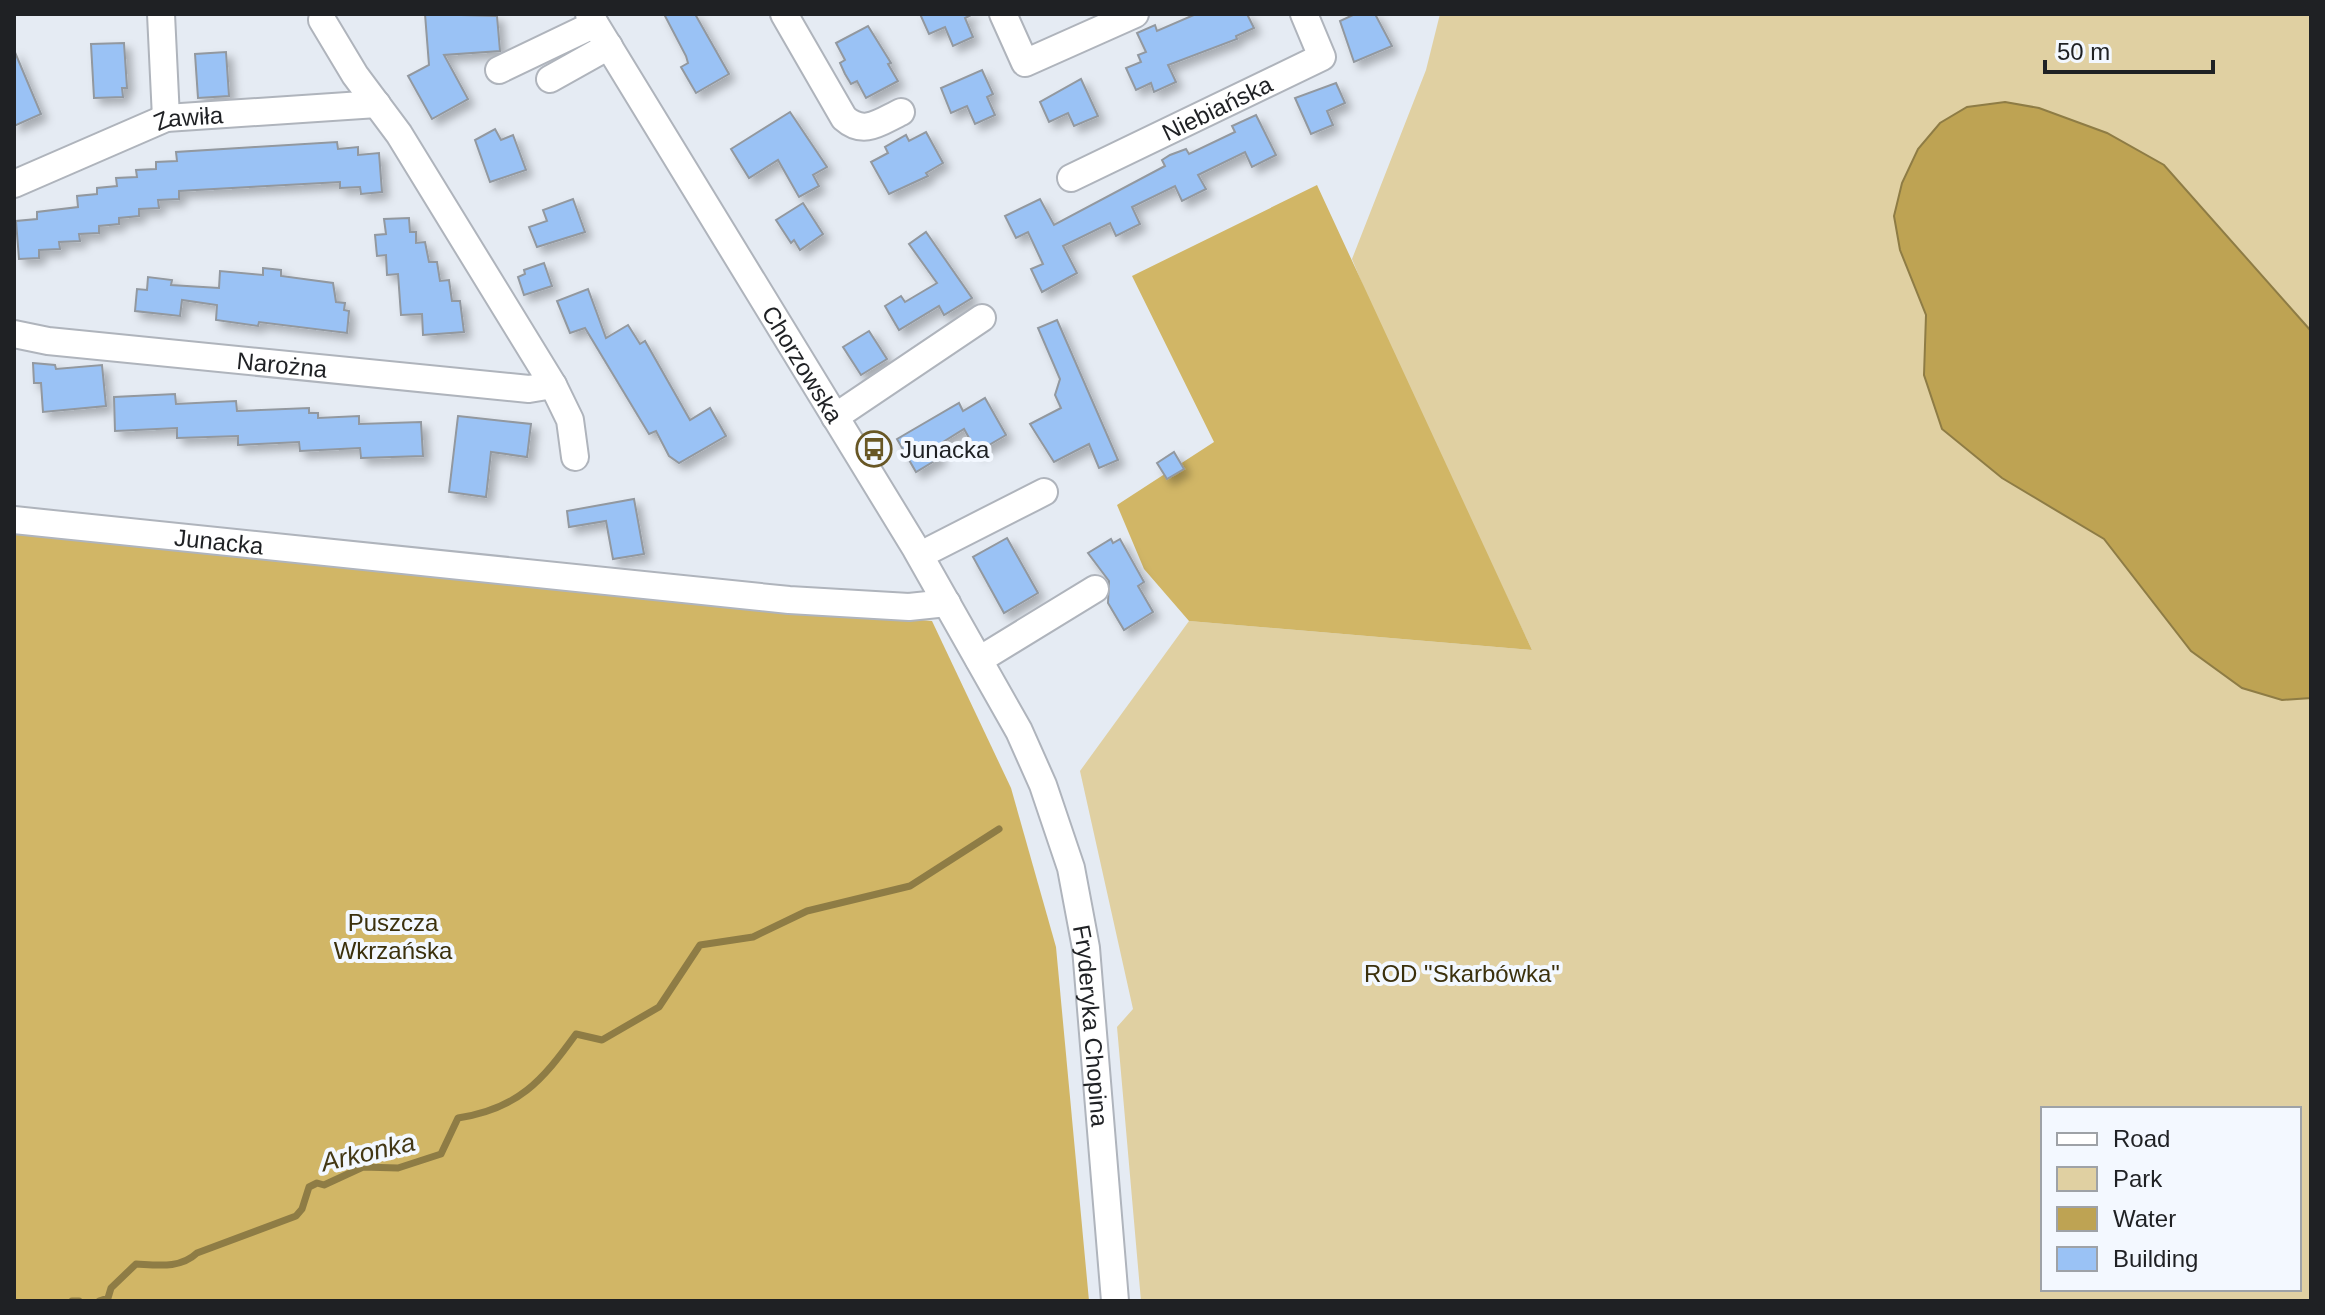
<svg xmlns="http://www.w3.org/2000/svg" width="2325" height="1315" font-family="Helvetica,sans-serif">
<defs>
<filter id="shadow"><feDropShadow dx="6" dy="6" stdDeviation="4" flood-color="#0004"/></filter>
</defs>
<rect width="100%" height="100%" fill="#e5ebf3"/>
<!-- green -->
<path fill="#e0d0a2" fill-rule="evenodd" d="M 1440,14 L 2311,14 L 2311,1301 L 1141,1301 L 1117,1027 L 1133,1009 L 1080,771 L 1189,621 L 1532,650 L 1382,332 L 1352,259 L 1426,70 ZM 2043,1109 L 2299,1109 L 2299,1289 L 2043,1289 Z"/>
<!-- forest -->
<g fill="#d1b666">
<path d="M 1317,185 L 1532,650 L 1189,621 L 1144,569 L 1117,505 L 1214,442 L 1132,276 Z"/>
<path d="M 14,534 L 932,621 L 1011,788 L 1056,947 L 1089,1301 L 14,1301 Z"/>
</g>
<!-- water -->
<path fill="#bea353" stroke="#8e7c45" stroke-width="2" d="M 2005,102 L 2039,108 L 2107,133 L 2164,165 L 2311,331 L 2311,698 L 2282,700 L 2242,688 L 2191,651 L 2104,539 L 2002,478 L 1942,429 L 1924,375 L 1926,315 L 1900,250 L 1894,216 L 1902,183 L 1918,149 L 1940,123 L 1967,107 Z"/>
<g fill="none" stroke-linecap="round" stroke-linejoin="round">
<!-- stream -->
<g stroke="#8e7c45" stroke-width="7">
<path d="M 72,1301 L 79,1301"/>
<path d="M 99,1301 L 108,1298 L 111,1288 L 136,1264 C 157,1265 180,1269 197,1253 L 296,1216 L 302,1209 L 309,1187 L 317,1183 L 324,1185 L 363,1167 L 398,1168 L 441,1154 L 458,1118 C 518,1109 542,1081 576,1034 L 602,1040 L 659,1007 L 700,945 L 753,937 L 807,911 L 910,886 L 999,829"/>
</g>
</g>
<!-- building -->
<g fill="#9ac2f5" stroke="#92989f" stroke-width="2" filter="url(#shadow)">
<path d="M 425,14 L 497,16 L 500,51 L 444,55 L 468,99 L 432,119 L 408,76 L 429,65 Z"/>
<path d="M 664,14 L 695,14 L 729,74 L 696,93 L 681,67 L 688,63 L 686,56 Z"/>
<path d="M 920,14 L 973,14 L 965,18 L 973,37 L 953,46 L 945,27 L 929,34 Z"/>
<path d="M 1196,14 L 1247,14 L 1254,28 L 1236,36 L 1237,39 L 1168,65 L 1176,82 L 1154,92 L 1151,83 L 1136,90 L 1126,68 L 1141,62 L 1138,55 L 1146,52 L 1137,33 L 1155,25 L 1157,31 Z"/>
<path d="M 1355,14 L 1375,14 L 1392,46 L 1354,62 L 1340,21 Z"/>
<path d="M 868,26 L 891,63 L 888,64 L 898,81 L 866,98 L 857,81 L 851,84 L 845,74 L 840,63 L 845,60 L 836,43 Z"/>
<path d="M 124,43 L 127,88 L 122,88 L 123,97 L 94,98 L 91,44 Z"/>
<path d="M 14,50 L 41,114 L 14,126 Z"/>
<path d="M 226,52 L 229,96 L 198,98 L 195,54 Z"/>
<path d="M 982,70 L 993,94 L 987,97 L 995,115 L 975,124 L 967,106 L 951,113 L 941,88 Z"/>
<path d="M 1081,79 L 1098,116 L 1074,126 L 1068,113 L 1049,122 L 1040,102 Z"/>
<path d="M 1336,83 L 1345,103 L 1327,111 L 1333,125 L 1311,134 L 1295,98 Z"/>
<path d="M 790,112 L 827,167 L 813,175 L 819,186 L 799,197 L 778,160 L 749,178 L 731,149 Z"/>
<path d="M 1256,115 L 1276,155 L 1252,167 L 1245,152 L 1198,175 L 1206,189 L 1182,201 L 1175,186 L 1132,207 L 1140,224 L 1116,236 L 1110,223 L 1063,246 L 1077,273 L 1042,292 L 1031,269 L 1043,264 L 1028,232 L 1016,238 L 1005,216 L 1040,199 L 1054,225 L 1165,166 L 1162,160 L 1170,155 L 1186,149 L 1189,154 L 1235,132 L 1232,126 Z"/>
<path d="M 495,129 L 501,140 L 513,135 L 526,170 L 490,182 L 475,140 Z"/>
<path d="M 926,132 L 943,163 L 926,173 L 928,176 L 889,194 L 871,162 L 888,153 L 885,147 L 906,135 L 909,141 Z"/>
<path d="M 337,142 L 338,149 L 358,147 L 358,155 L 379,153 L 382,192 L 361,194 L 360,187 L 340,188 L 340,182 L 179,191 L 179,199 L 158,200 L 159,208 L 139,209 L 139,216 L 119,218 L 119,224 L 99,226 L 99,233 L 79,234 L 80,241 L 59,242 L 60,249 L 39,250 L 39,258 L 19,259 L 16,221 L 37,219 L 37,212 L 78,207 L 77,196 L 97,194 L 97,188 L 117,186 L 116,178 L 137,177 L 136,170 L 156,169 L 156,162 L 177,161 L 176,152 Z"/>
<path d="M 573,199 L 585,232 L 537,247 L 529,227 L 547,221 L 543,210 Z"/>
<path d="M 803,203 L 823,234 L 800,250 L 794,240 L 791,243 L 776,220 Z"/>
<path d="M 409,218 L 410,232 L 416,232 L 416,243 L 425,242 L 429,262 L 437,262 L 440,281 L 449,280 L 452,301 L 460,301 L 464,332 L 423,335 L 422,314 L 401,315 L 398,274 L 387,275 L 386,255 L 377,256 L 375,235 L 386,234 L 384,219 Z"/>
<path d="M 926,232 L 972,298 L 944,315 L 939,306 L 899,330 L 885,306 L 901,296 L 905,302 L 937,283 L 909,244 Z"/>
<path d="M 544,263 L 552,286 L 524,295 L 518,277 L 525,274 L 524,270 Z"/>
<path d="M 263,268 L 281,270 L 281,276 L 333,283 L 336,302 L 345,303 L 344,310 L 349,311 L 347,333 L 259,322 L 258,326 L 216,320 L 217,305 L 182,300 L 180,316 L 135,311 L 137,289 L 147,290 L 148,277 L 172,280 L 171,285 L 219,288 L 220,271 L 263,275 Z"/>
<path d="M 588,289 L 606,338 L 628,325 L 640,344 L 645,341 L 690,420 L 710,408 L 726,436 L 679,463 L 669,456 L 656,431 L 649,434 L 585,328 L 570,333 L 557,301 Z"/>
<path d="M 1057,320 L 1118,460 L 1099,468 L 1089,444 L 1054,462 L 1030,424 L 1061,408 L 1055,395 L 1060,379 L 1038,328 Z"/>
<path d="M 869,331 L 887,359 L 861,375 L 843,347 Z"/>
<path d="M 33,363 L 55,365 L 56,369 L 102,365 L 106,406 L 43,412 L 41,383 L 34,383 Z"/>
<path d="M 175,394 L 176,404 L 236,401 L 237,411 L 309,408 L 309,413 L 318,413 L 318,418 L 359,416 L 359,424 L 421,422 L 423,456 L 361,458 L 360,448 L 300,451 L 299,442 L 238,445 L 238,436 L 177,438 L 177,428 L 115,431 L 114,397 Z"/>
<path d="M 985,398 L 1006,435 L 977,452 L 964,429 L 935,447 L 941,457 L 916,472 L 897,439 L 959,403 L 963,411 Z"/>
<path d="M 458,416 L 531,424 L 527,457 L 491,452 L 486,497 L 449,492 Z"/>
<path d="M 1174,452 L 1184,469 L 1167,479 L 1157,463 Z"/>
<path d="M 634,499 L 644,554 L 613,559 L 606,521 L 569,527 L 567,511 Z"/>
<path d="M 1007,538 L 1038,593 L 1004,613 L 973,557 Z"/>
<path d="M 1111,539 L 1113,543 L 1120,539 L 1144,582 L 1138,586 L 1153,612 L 1124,630 L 1108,603 L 1109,581 L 1088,553 Z"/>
</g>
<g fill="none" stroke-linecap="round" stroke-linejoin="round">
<defs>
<g id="minor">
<path d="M 161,14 L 166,118"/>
<path id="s1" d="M 589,14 L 916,549 L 1019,731 L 1043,785 L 1071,868 L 1086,948 L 1115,1301"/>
<path d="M 784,14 L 844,118 C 864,136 880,122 901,112"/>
<path d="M 1003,14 L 1025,63 L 1135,14"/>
<path d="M 322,20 L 355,75 L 399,134 L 553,385 L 570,420 L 575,457"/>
<path d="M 499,70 L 595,24"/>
<path d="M 550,79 L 609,46"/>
<path id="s2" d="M 1071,178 L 1322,57 L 1304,14"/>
<path id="s3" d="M 14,184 L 166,118 L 377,104"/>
<path id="s4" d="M 14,334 L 48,341 L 529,389 L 553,385"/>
<path d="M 835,417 L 982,318"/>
<path id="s5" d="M 14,520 L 789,600 L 909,607 L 947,603"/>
<path d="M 932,549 L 1044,492"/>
<path d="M 979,660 L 1095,589"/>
</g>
</defs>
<!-- minor casing -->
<use href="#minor" stroke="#afb4bc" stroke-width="30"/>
<!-- minor -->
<use href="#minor" stroke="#fff" stroke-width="26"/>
</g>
<!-- icons -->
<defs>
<symbol id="bus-ring" viewBox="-11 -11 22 22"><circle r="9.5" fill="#f3f8ff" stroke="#685725" stroke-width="1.5"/><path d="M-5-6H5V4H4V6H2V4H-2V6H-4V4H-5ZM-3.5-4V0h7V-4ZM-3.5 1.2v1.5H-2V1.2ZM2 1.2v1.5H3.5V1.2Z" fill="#685725"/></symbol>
</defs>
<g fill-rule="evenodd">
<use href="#bus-ring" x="854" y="429" width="40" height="40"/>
</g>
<g text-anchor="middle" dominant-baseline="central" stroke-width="8" stroke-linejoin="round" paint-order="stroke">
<!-- street labels -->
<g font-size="24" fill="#1f2124" stroke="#f3f8ff">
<text stroke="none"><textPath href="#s2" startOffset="162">Niebiańska</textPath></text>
<text stroke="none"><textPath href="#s3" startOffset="188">Zawiła</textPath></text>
<text stroke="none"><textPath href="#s1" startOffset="410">Chorzowska</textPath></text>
<text stroke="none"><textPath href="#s4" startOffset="270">Narożna</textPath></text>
<text stroke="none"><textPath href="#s5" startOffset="206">Junacka</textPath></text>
<text stroke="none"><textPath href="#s1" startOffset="1142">Fryderyka Chopina</textPath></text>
</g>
<!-- poi labels -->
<g font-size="24" fill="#1f2124" stroke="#f3f8ff" text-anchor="start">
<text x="900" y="449">Junacka</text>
</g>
<!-- park labels -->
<g font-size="24" fill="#3b300c" stroke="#f3f8ff">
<text x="393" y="922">Puszcza<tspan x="393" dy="28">Wkrzańska</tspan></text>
<text x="1462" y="973">ROD "Skarbówka"</text>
</g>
<!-- water labels -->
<g font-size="26" font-style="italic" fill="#443815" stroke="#f3f8ff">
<text transform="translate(368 1152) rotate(-13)">Arkonka</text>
</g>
</g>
<!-- border -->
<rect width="2325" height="1315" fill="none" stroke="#1f2124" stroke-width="32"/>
<!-- legend -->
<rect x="2041" y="1107" width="260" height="184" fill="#f3f8ff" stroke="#9ea2a7" stroke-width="2"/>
<rect x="2057" y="1133" width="40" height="12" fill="#ffffff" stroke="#9ea2a7" stroke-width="2"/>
<text x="2113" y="1147" font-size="24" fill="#1f2124">Road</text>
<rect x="2057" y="1167" width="40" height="24" fill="#e0d0a2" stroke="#9ea2a7" stroke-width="2"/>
<text x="2113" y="1187" font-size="24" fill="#1f2124">Park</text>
<rect x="2057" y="1207" width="40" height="24" fill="#bea353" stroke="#9ea2a7" stroke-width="2"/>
<text x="2113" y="1227" font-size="24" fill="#1f2124">Water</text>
<rect x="2057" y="1247" width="40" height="24" fill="#9ac2f5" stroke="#9ea2a7" stroke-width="2"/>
<text x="2113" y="1267" font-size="24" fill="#1f2124">Building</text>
<!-- scale -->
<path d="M2045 60v12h168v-12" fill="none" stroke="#1f2124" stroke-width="4"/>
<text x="2057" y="60" font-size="24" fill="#1f2124" stroke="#f3f8ff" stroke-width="6" paint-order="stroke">50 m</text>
</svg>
